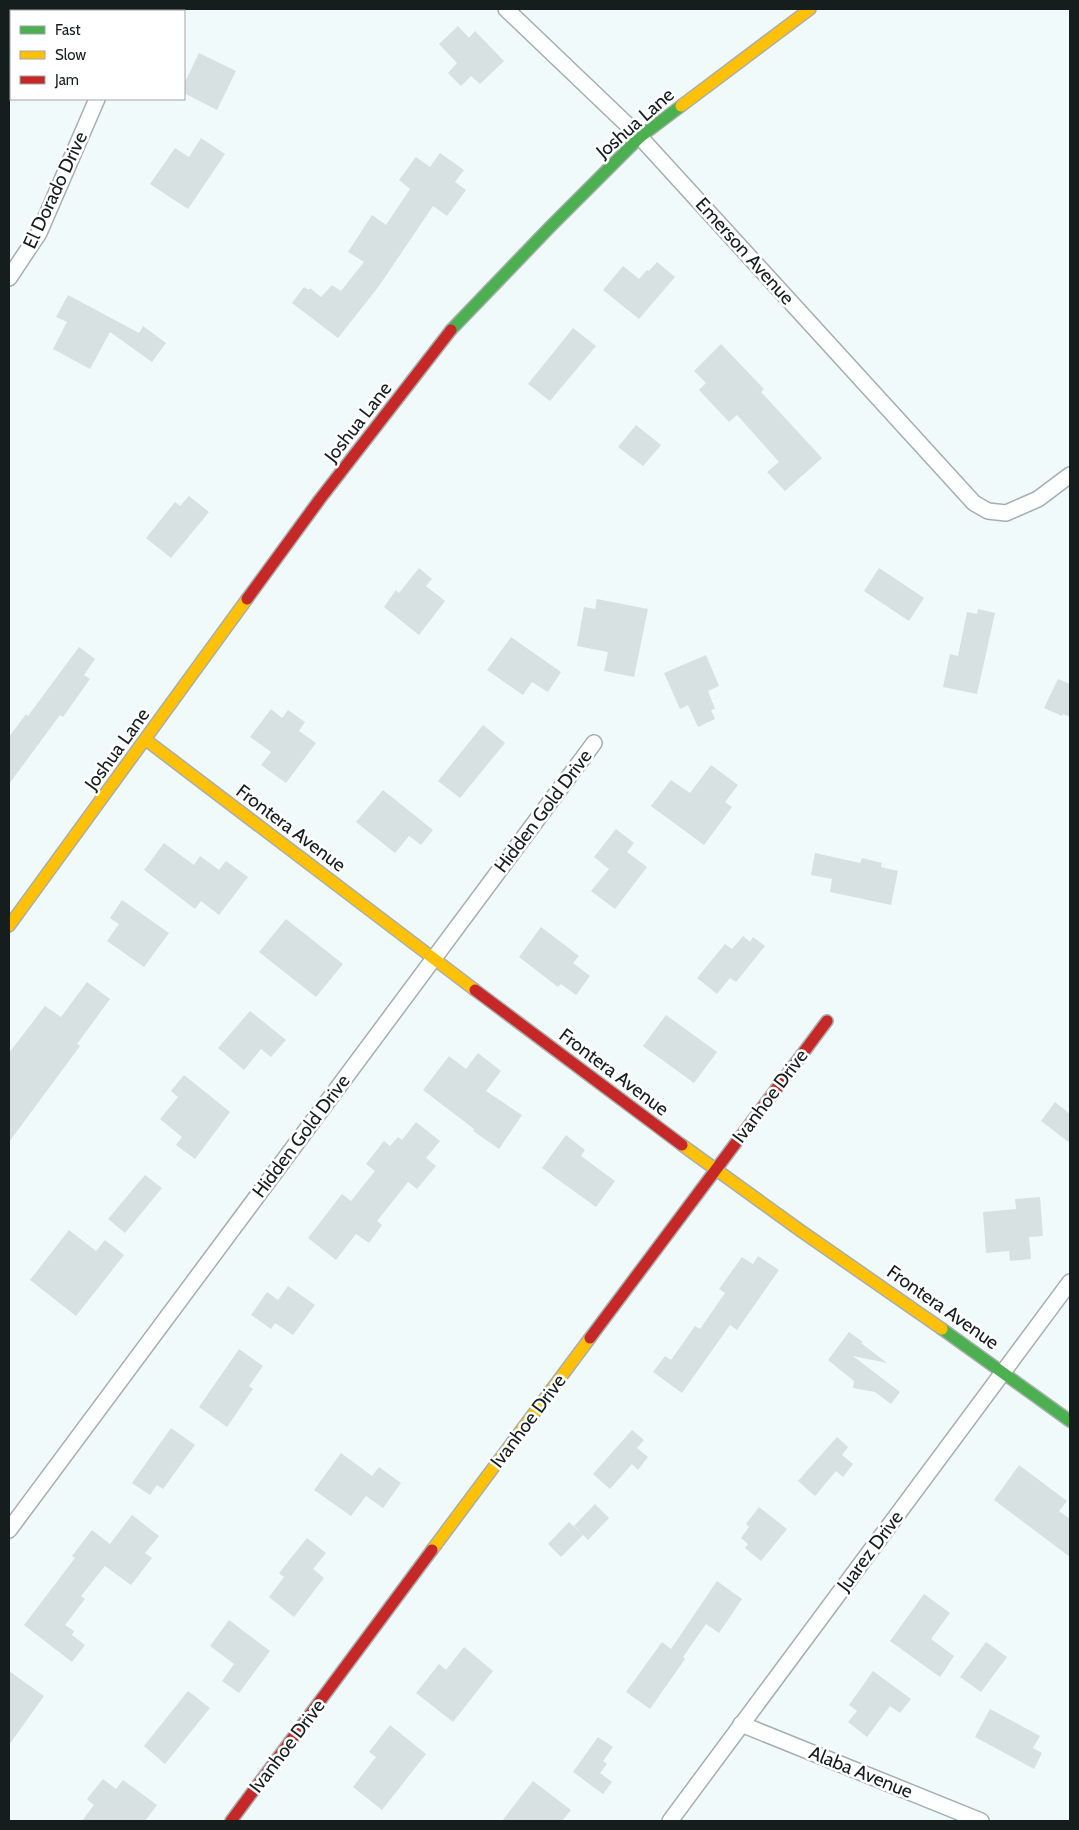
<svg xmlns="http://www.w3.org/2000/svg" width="1079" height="1830" font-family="Cabin,sans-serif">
<rect width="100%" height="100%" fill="#f0fafa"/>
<!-- building -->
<g fill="#d8e1e1">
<path d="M 458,26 L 469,38 L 475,31 L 504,61 L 480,84 L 471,76 L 461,86 L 448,73 L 457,63 L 439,44 Z"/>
<path d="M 199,53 L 236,71 L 217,110 L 184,93 L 184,84 Z"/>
<path d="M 201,138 L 225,154 L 188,209 L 150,184 L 175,148 L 189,157 Z"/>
<path d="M 440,153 L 464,170 L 455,182 L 466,190 L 447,216 L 433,206 L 379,286 L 338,338 L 292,303 L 304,287 L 309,290 L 310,288 L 321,297 L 332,285 L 341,291 L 364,262 L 348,252 L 372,215 L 386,225 L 410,189 L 399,180 L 416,157 L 430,167 Z"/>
<path d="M 657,262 L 675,277 L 639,319 L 603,290 L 623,266 L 639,279 L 647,270 L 649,271 Z"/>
<path d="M 68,295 L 139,333 L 143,326 L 166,343 L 152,362 L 110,332 L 90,369 L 53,349 L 67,322 L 56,317 Z"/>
<path d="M 573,328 L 596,346 L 550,401 L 528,384 Z"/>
<path d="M 721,344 L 764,389 L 761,392 L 822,458 L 785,491 L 767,472 L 779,462 L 737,415 L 729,422 L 699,390 L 706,383 L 694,371 Z"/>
<path d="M 636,425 L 661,445 L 643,466 L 618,447 Z"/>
<path d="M 189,496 L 209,512 L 171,558 L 146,538 L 175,502 L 180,506 Z"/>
<path d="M 419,568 L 432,579 L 426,586 L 445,601 L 419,635 L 384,607 L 396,590 L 399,593 Z"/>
<path d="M 879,568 L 924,598 L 909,621 L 864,591 Z"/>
<path d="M 597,599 L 648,609 L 634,677 L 604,671 L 608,652 L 577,646 L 584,607 L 595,609 Z"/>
<path d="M 978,609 L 995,613 L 977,694 L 943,687 L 950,654 L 958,656 L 967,612 L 977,614 Z"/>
<path d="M 511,637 L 561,672 L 548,692 L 532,682 L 523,695 L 487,670 Z"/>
<path d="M 79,647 L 95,659 L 84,675 L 90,679 L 63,717 L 60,715 L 9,784 L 9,737 L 26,714 L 28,716 Z"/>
<path d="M 706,655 L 719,686 L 708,691 L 715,709 L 711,710 L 715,719 L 698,727 L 688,705 L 680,709 L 664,673 Z"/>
<path d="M 1058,679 L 1070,684 L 1070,717 L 1063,714 L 1062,716 L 1044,708 Z"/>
<path d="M 271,709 L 282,718 L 288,710 L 305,722 L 299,731 L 316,743 L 286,783 L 261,765 L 271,752 L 250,737 Z"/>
<path d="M 483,725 L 505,743 L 460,798 L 438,781 Z"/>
<path d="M 711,765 L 738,785 L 725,802 L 732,807 L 704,845 L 651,806 L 671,780 L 690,793 Z"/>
<path d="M 383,790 L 433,830 L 421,845 L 409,836 L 395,853 L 356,822 Z"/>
<path d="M 616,829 L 634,843 L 627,852 L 647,867 L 615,909 L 591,891 L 609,869 L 594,857 Z"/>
<path d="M 164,843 L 194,865 L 200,856 L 219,870 L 226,861 L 248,877 L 219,915 L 201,901 L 195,909 L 144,870 Z"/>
<path d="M 815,853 L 860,863 L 862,858 L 882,863 L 881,867 L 898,871 L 891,905 L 830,892 L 832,879 L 811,875 Z"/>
<path d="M 122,900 L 169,933 L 144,967 L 107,941 L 119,924 L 110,918 Z"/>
<path d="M 286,919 L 343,964 L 316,997 L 259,952 Z"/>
<path d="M 541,927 L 579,956 L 573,963 L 590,976 L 576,995 L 561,984 L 558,987 L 519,957 Z"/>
<path d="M 743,936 L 750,942 L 753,937 L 765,946 L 736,982 L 730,978 L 717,994 L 697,978 L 725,944 L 732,949 Z"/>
<path d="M 87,982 L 110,999 L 77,1044 L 80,1046 L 9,1142 L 9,1053 L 45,1006 L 61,1017 Z"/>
<path d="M 250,1011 L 286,1040 L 271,1057 L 261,1049 L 244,1070 L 218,1048 Z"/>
<path d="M 666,1015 L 717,1052 L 694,1083 L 643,1046 Z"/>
<path d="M 478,1053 L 501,1071 L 486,1091 L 522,1115 L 499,1149 L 473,1131 L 474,1129 L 423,1090 L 449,1056 L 466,1069 Z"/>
<path d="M 184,1075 L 230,1112 L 195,1159 L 176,1145 L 182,1137 L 160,1119 L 178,1097 L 171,1091 Z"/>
<path d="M 1055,1102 L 1070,1114 L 1070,1143 L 1041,1121 Z"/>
<path d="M 416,1122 L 440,1141 L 426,1158 L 436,1166 L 417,1189 L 408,1182 L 377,1221 L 382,1225 L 369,1243 L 356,1234 L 336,1260 L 308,1238 L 342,1194 L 351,1201 L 375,1171 L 366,1164 L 384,1141 L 390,1146 L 398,1137 L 402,1140 Z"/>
<path d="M 566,1135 L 585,1150 L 581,1156 L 615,1181 L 596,1207 L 542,1168 Z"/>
<path d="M 145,1175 L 162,1188 L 125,1233 L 108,1219 Z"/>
<path d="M 1040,1197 L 1043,1236 L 1029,1237 L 1031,1259 L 1010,1261 L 1009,1251 L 986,1253 L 983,1212 L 1016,1209 L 1015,1199 Z"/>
<path d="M 69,1230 L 96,1251 L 105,1240 L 124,1255 L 76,1316 L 30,1280 Z"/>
<path d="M 758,1256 L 779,1270 L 737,1330 L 730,1325 L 682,1393 L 653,1372 L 665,1356 L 671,1360 L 695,1326 L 700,1329 L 725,1293 L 719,1289 L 742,1257 L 753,1264 Z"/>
<path d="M 288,1286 L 315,1305 L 293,1335 L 275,1323 L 271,1329 L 251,1315 L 267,1292 L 278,1300 Z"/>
<path d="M 849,1332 L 863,1342 L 861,1343 L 887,1363 L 853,1356 L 900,1392 L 891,1404 L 875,1392 L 853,1388 L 854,1381 L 828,1360 Z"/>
<path d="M 239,1349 L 263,1366 L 249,1386 L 253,1389 L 227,1427 L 199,1407 Z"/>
<path d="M 171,1428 L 195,1445 L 163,1489 L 157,1485 L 150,1495 L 132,1483 Z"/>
<path d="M 632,1430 L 644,1440 L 637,1448 L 648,1457 L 638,1470 L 632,1464 L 610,1489 L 593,1474 Z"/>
<path d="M 837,1437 L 848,1447 L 842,1455 L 853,1464 L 843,1477 L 836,1471 L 815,1496 L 798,1481 Z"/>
<path d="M 341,1453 L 372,1476 L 379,1467 L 401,1483 L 383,1508 L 366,1496 L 351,1516 L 314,1490 Z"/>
<path d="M 1019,1465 L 1067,1501 L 1059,1511 L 1070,1519 L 1070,1557 L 994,1500 Z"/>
<path d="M 595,1504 L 609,1518 L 588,1540 L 574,1526 Z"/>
<path d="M 759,1507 L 787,1529 L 761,1561 L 745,1548 L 748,1544 L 741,1538 L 749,1527 L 746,1524 Z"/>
<path d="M 132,1515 L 159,1536 L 145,1553 L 152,1558 L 131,1585 L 105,1566 L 81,1596 L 85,1599 L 65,1625 L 74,1631 L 72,1635 L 85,1645 L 72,1662 L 24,1625 L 75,1558 L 72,1556 L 92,1530 L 110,1544 Z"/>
<path d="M 569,1522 L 583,1535 L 561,1557 L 548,1544 Z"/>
<path d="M 307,1538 L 326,1553 L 313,1569 L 324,1578 L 294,1617 L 269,1597 L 284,1577 L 279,1573 Z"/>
<path d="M 717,1581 L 742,1599 L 719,1633 L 706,1624 L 683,1657 L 685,1659 L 650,1709 L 626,1692 L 662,1642 L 671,1649 Z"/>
<path d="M 924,1594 L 950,1613 L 931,1639 L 954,1656 L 940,1677 L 890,1641 Z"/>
<path d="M 229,1620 L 270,1651 L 239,1693 L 222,1681 L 234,1664 L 210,1646 Z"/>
<path d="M 986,1642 L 1007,1657 L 981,1692 L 960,1677 Z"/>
<path d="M 464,1647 L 493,1671 L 453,1722 L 416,1693 L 439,1664 L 446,1670 Z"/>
<path d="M 9,1671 L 44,1696 L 9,1745 Z"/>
<path d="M 873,1671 L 911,1699 L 900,1713 L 890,1706 L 867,1737 L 848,1722 L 857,1711 L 849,1705 Z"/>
<path d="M 188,1691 L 210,1708 L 165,1764 L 144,1746 Z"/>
<path d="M 990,1709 L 1040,1736 L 1033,1748 L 1042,1753 L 1034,1769 L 975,1737 Z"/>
<path d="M 390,1725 L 426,1754 L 382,1810 L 353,1787 L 376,1757 L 369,1752 Z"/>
<path d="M 598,1737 L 613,1747 L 603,1761 L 607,1764 L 600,1773 L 612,1782 L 603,1794 L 573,1772 Z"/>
<path d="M 103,1779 L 116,1789 L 123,1780 L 157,1805 L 145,1821 L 82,1821 L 94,1805 L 87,1799 Z"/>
<path d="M 533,1781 L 571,1810 L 562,1821 L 502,1821 Z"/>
</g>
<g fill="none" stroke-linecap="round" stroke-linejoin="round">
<defs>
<g id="street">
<path d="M 506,9 L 640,137 L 974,503 L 988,511 L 1006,513 L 1038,499 L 1070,475"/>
<path d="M 135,11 L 136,9"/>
<path d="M 9,278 L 39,233 L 97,99"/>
<path d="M 9,1530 L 594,743"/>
<path d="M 741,1724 L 981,1821"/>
<path d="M 670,1821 L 1070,1282"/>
</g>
<g id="fast">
<path d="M 451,330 L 550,227 L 640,137 L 681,106"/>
<path d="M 942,1329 L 1070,1421"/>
</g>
<g id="slow">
<path d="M 681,106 L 810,9"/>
<path d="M 146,740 L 475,990"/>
<path d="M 9,926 L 247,599"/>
<path d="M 682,1145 L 801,1231 L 942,1329"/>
<path d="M 432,1550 L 590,1338"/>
</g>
<g id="jam">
<path d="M 247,599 L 320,499 L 451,330"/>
<path d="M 475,990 L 682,1145"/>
<path d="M 590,1338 L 827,1021"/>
<path d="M 231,1821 L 432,1550"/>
</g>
</defs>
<!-- street casing -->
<use href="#street" stroke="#a6aeae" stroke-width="18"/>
<!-- fast casing -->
<use href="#fast" stroke="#a6aeae" stroke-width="14"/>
<!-- slow casing -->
<use href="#slow" stroke="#a6aeae" stroke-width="14"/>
<!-- jam casing -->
<use href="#jam" stroke="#a6aeae" stroke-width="14"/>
<!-- street -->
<use href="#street" stroke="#fdfefe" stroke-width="15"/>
<!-- fast -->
<use href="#fast" stroke="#4caf50" stroke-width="11"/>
<!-- slow -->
<use href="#slow" stroke="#ffc107" stroke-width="11"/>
<!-- jam -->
<use href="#jam" stroke="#c62828" stroke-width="11"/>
</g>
<g text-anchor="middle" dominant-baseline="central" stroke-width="5" stroke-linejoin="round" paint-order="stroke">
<!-- street labels -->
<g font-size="19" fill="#151d1d" stroke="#fff">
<text transform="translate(635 123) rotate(-41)">Joshua Lane</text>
<text transform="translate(55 190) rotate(-65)">El Dorado Drive</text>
<text transform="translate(745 251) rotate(48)">Emerson Avenue</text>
<text transform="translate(358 422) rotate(-52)">Joshua Lane</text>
<text transform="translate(117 749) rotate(-54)">Joshua Lane</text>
<text transform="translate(543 811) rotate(-53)">Hidden Gold Drive</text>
<text transform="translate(291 828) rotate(37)">Frontera Avenue</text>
<text transform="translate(614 1072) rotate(37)">Frontera Avenue</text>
<text transform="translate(770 1096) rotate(-53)">Ivanhoe Drive</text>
<text transform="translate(301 1136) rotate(-53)">Hidden Gold Drive</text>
<text transform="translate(943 1307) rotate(35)">Frontera Avenue</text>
<text transform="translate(528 1421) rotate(-53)">Ivanhoe Drive</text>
<text transform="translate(870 1551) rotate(-53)">Juarez Drive</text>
<text transform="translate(287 1746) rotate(-53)">Ivanhoe Drive</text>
<text transform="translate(861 1772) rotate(22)">Alaba Avenue</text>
</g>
</g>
<!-- border -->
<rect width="1079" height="1830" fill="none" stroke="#151d1d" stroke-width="20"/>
<!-- legend -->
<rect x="10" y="10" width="175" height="90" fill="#ffffff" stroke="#a1a5a5"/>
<rect x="20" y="26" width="25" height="8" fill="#4caf50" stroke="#a1a5a5"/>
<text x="55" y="35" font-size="15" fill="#151d1d">Fast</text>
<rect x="20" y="51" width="25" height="8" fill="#ffc107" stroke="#a1a5a5"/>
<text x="55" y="60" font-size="15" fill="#151d1d">Slow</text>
<rect x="20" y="76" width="25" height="8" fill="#c62828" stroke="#a1a5a5"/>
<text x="55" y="85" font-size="15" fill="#151d1d">Jam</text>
</svg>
